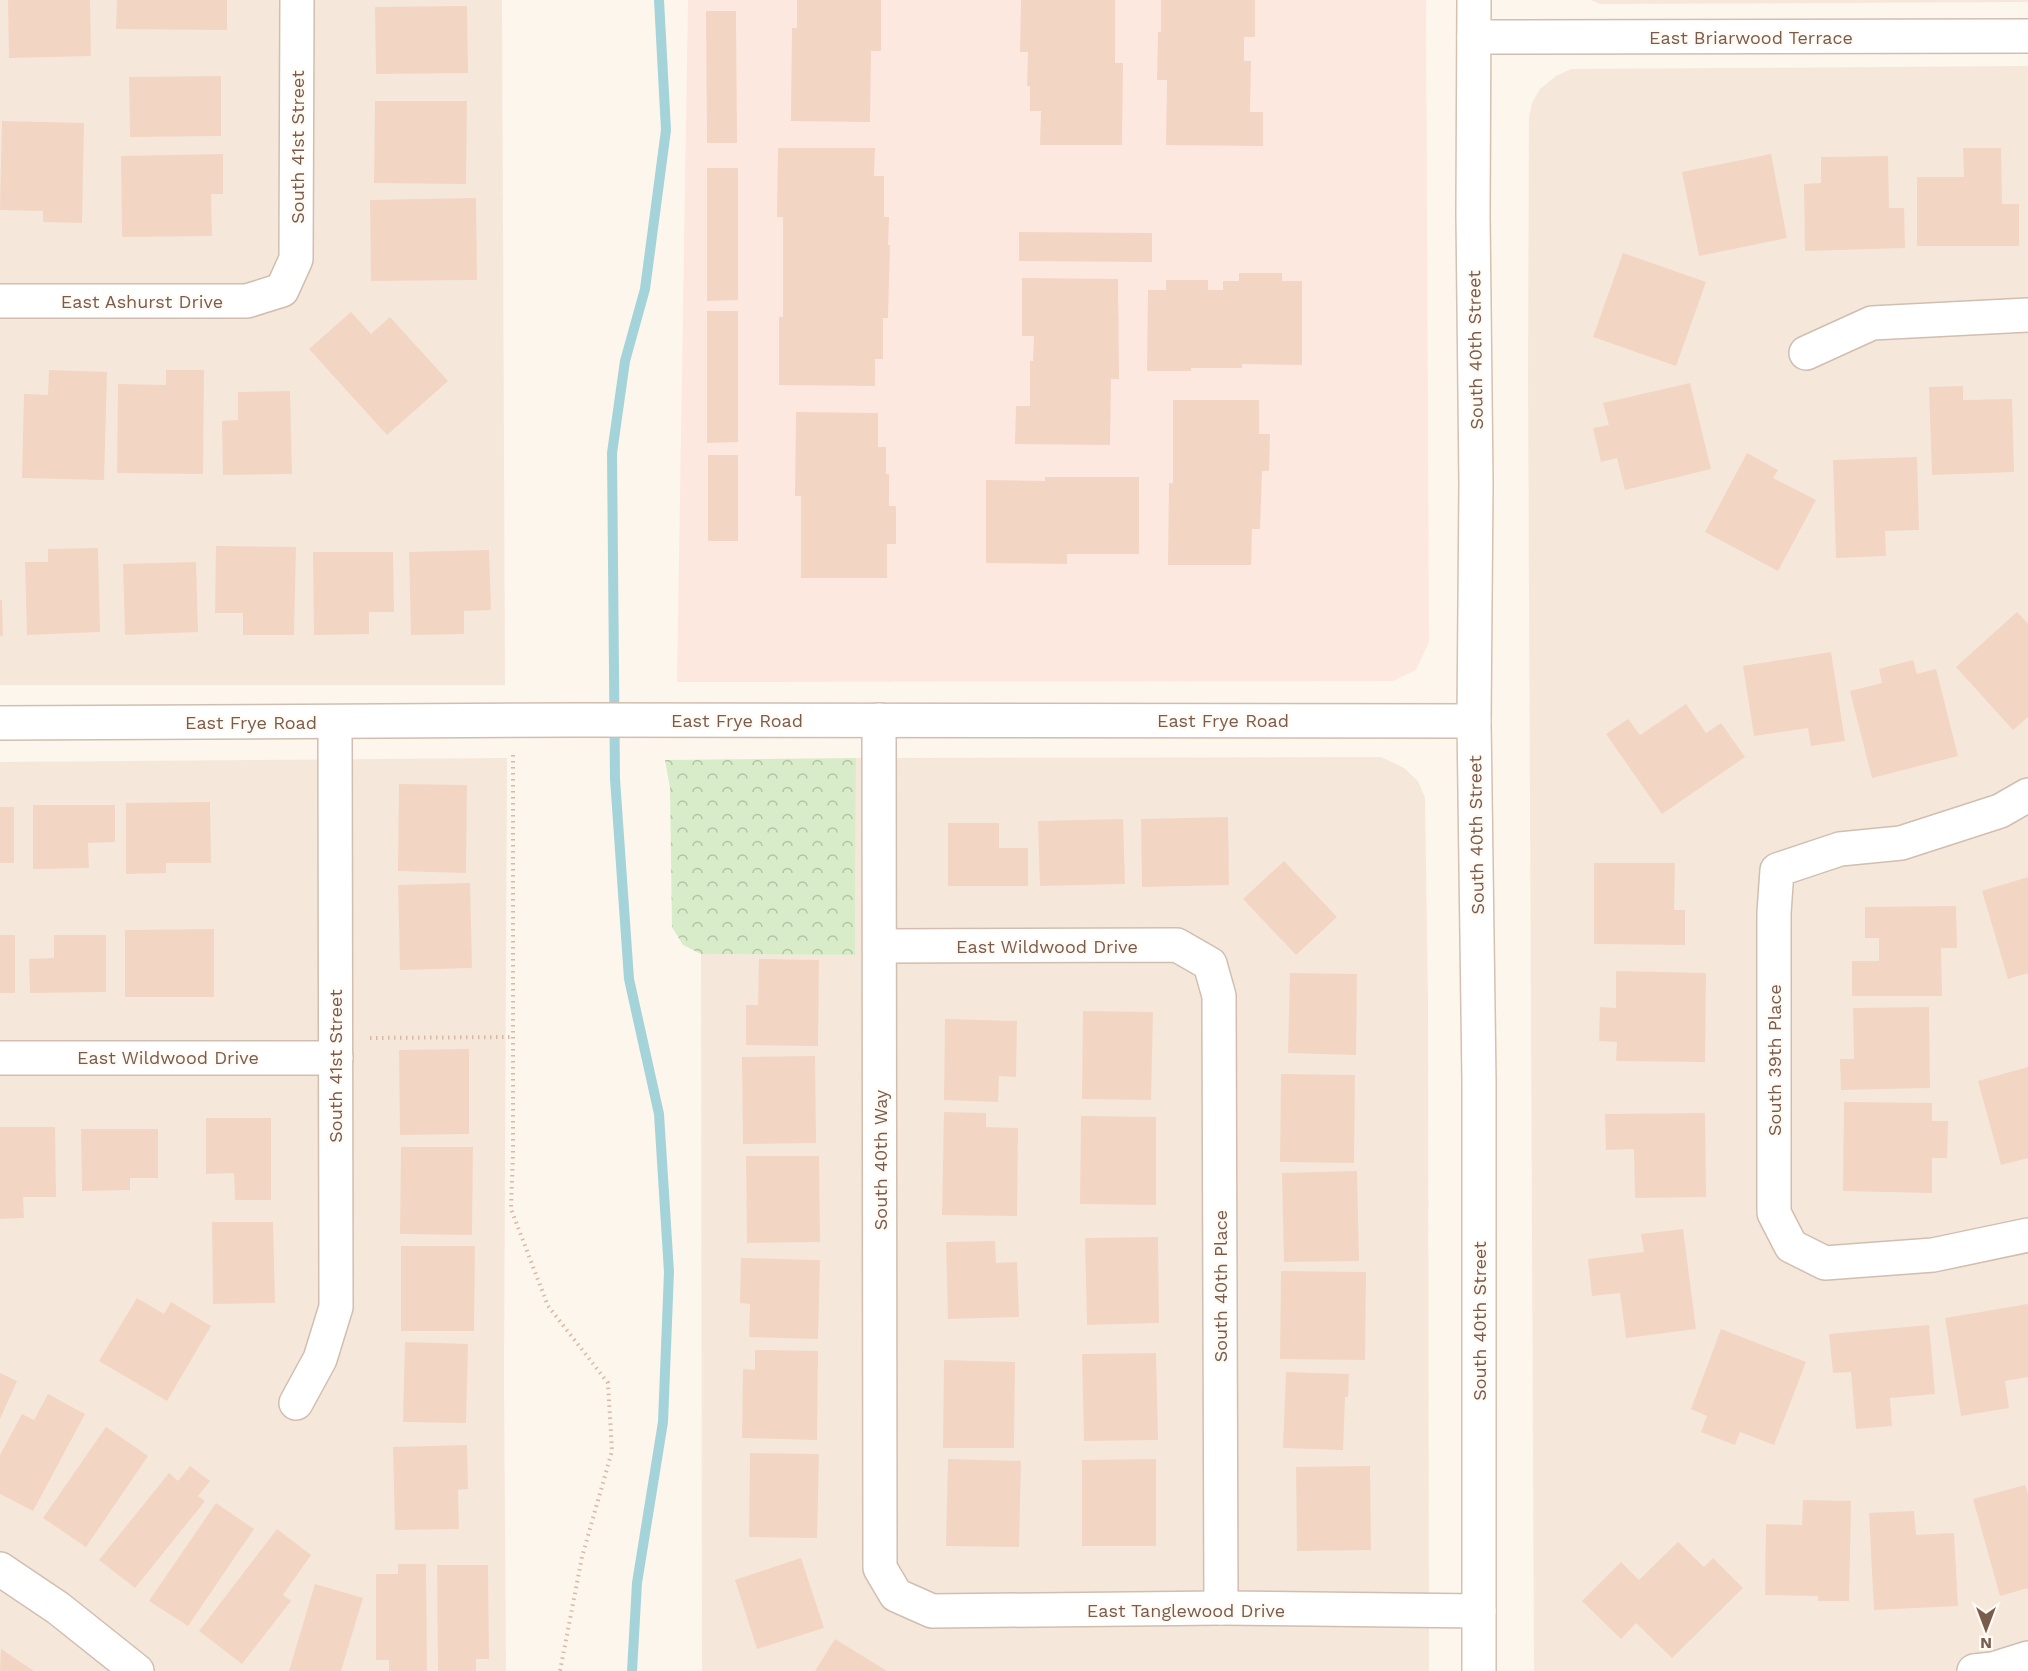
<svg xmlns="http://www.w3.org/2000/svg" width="2028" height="1671" font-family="'Work Sans',sans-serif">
<defs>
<pattern id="park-crowns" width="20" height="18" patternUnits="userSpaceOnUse" patternTransform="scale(1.5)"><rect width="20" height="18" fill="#d8ecc9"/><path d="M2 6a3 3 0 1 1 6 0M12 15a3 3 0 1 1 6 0" fill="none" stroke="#b4c2a5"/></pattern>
</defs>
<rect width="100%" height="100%" fill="#fdf6ec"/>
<!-- residential -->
<g fill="#f5e8da">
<path d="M 0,0 L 502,0 L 505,685 L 0,685 Z"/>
<path d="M 1591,0 L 2028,0 L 2028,2 L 1600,4 Z"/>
<path d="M 2028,66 L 2028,1671 L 1534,1671 L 1528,375 L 1529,117 L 1532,103 L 1540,89 L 1556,76 L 1571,69 Z"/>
<path d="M 1381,757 L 1404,768 L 1418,781 L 1425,798 L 1428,1002 L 1429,1671 L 702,1671 L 701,954 L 855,955 L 856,758 Z"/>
<path d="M 507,758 L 504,1378 L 506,1671 L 0,1671 L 0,762 Z"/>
</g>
<!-- commercial -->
<path fill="#fde8e0" d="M 688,0 L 1426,0 L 1429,642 L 1416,670 L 1393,681 L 677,682 Z"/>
<!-- park -->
<path fill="url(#park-crowns)" d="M 856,758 L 855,955 L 701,954 L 683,945 L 672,927 L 670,788 L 665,760 Z"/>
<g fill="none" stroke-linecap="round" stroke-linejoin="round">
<!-- stream -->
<path stroke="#a5d3da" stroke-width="10" d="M 632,1671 L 637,1583 L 663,1422 L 669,1272 L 659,1114 L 629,979 L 615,779 L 612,453 L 625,361 L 645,289 L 666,130 L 659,0"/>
</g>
<!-- building -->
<g fill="#f3d5c3">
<path d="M 8,0 L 90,0 L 91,56 L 9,58 Z"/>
<path d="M 117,0 L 227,0 L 227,30 L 116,29 Z"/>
<path d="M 797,0 L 881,0 L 881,51 L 871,51 L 870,122 L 791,121 L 792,28 L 797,28 Z"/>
<path d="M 1021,0 L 1115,0 L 1115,63 L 1123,63 L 1122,145 L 1040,145 L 1041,111 L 1030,111 L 1030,86 L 1027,86 L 1028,52 L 1020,52 Z"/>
<path d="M 1161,0 L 1255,0 L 1255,37 L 1244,37 L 1244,61 L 1251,61 L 1250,112 L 1263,112 L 1263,146 L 1166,145 L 1167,80 L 1157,80 L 1158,32 L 1161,32 Z"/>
<path d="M 467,6 L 468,73 L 376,74 L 375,7 Z"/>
<path d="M 706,11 L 736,11 L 737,143 L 707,143 Z"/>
<path d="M 221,76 L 221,136 L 130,137 L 129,77 Z"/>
<path d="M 375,101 L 467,101 L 466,184 L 374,183 Z"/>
<path d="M 2,121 L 84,123 L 82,223 L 43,222 L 43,211 L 0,210 Z"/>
<path d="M 778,148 L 875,148 L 874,176 L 884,176 L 884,217 L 889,217 L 888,245 L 890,245 L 888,318 L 883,318 L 883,359 L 875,359 L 875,386 L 779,385 L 779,317 L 783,317 L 783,217 L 777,217 Z"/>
<path d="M 1963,148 L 2001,148 L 2002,204 L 2019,204 L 2019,246 L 1917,246 L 1917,177 L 1964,177 Z"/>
<path d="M 223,154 L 223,194 L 211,194 L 212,236 L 122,237 L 121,156 Z"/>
<path d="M 1771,154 L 1787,238 L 1699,256 L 1682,172 Z"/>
<path d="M 1888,156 L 1889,208 L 1904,208 L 1905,248 L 1805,251 L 1804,184 L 1821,183 L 1821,157 Z"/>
<path d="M 707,168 L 738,168 L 738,300 L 707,301 Z"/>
<path d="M 476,198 L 477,280 L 371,281 L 370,200 Z"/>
<path d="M 1019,232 L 1152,233 L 1152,262 L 1019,261 Z"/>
<path d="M 1623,253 L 1706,282 L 1676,366 L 1593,337 Z"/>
<path d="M 1239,273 L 1282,273 L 1282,281 L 1302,281 L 1302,365 L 1242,364 L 1242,368 L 1191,368 L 1191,371 L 1147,371 L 1148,290 L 1166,290 L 1166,280 L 1208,280 L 1208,290 L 1223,290 L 1223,281 L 1239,281 Z"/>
<path d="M 1022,278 L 1118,279 L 1119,379 L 1111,379 L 1110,445 L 1015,444 L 1016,406 L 1030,406 L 1030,361 L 1033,361 L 1034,336 L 1022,336 Z"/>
<path d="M 707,311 L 738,311 L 738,442 L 707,443 Z"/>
<path d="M 351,312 L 371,334 L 390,317 L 448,381 L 387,435 L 309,349 Z"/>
<path d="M 49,370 L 107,372 L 104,480 L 22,478 L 24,394 L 48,395 Z"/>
<path d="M 166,370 L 204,370 L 203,474 L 117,473 L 118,384 L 166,385 Z"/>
<path d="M 1690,383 L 1711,469 L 1625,490 L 1617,458 L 1601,462 L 1593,428 L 1609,425 L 1603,403 Z"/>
<path d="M 1963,386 L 1963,400 L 2012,399 L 2014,472 L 1932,475 L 1929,387 Z"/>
<path d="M 290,391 L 292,474 L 223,475 L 222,421 L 238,420 L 238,392 Z"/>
<path d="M 1173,400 L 1259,400 L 1259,434 L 1270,434 L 1269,471 L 1262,471 L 1260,529 L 1252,529 L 1251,565 L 1168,565 L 1169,483 L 1173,483 Z"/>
<path d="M 796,412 L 878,413 L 878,447 L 886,447 L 886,474 L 889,474 L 889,506 L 896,506 L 896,544 L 887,544 L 887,578 L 801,578 L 801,496 L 795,496 Z"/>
<path d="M 1747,453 L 1778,470 L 1773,478 L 1816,500 L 1778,571 L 1705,532 Z"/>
<rect x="708" y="455" width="30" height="86"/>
<path d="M 1917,457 L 1919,530 L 1885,531 L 1886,556 L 1836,558 L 1833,460 Z"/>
<path d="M 1045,477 L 1139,477 L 1139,554 L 1067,554 L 1067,564 L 986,563 L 986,480 L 1045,481 Z"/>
<path d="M 216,546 L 296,547 L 294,635 L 243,635 L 243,613 L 215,613 Z"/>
<path d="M 98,548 L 100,632 L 27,635 L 25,562 L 48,562 L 48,549 Z"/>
<path d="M 489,550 L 491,610 L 464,611 L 464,634 L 411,635 L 409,552 Z"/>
<path d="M 313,552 L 393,552 L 394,612 L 369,612 L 369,634 L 314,635 Z"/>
<path d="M 196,562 L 198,632 L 125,635 L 123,564 Z"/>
<path d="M 0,600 L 2,600 L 3,636 L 0,636 Z"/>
<path d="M 2017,612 L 2028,624 L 2028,717 L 2013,730 L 1956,667 Z"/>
<path d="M 1831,652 L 1845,741 L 1811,746 L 1808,728 L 1754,736 L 1743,666 Z"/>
<path d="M 1913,660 L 1917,674 L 1936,669 L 1958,756 L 1872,778 L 1850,691 L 1882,683 L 1879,669 Z"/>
<path d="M 1686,704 L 1706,733 L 1721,723 L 1745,757 L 1662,814 L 1606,734 L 1628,719 L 1640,735 Z"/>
<path d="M 399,784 L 467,785 L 466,873 L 398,871 Z"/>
<path d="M 210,802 L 211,863 L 166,863 L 166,873 L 126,874 L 126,803 Z"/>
<path d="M 33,805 L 115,805 L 115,842 L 88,843 L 89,868 L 33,869 Z"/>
<rect x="0" y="807" width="14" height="56"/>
<path d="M 1228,817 L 1229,885 L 1142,887 L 1141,819 Z"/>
<path d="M 1123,819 L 1125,884 L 1040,886 L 1038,821 Z"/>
<path d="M 948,823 L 999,823 L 999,848 L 1028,848 L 1028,886 L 948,886 Z"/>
<path d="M 1284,861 L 1337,917 L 1296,955 L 1243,899 Z"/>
<path d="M 1594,863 L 1675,863 L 1674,910 L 1685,910 L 1685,945 L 1594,944 Z"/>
<path d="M 2028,877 L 2028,973 L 2008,979 L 1982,891 Z"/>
<path d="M 470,883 L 472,968 L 400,970 L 398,885 Z"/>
<path d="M 1956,906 L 1957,948 L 1941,948 L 1942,996 L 1852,996 L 1852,961 L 1879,961 L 1879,938 L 1865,938 L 1865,907 Z"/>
<path d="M 214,929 L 214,997 L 125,997 L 125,930 Z"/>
<rect x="0" y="935" width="15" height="58"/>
<path d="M 54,935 L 106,935 L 106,992 L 30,993 L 29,959 L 54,958 Z"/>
<path d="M 759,959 L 819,960 L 818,1046 L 746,1045 L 746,1005 L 758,1005 Z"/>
<path d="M 1616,971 L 1706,973 L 1705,1062 L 1616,1061 L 1617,1042 L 1599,1041 L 1600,1007 L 1616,1008 Z"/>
<path d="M 1290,973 L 1357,974 L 1356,1055 L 1288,1053 Z"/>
<path d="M 1929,1007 L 1930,1088 L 1841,1090 L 1840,1059 L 1854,1059 L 1853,1008 Z"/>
<path d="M 1083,1011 L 1153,1012 L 1151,1100 L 1082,1099 Z"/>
<path d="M 945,1019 L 1017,1021 L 1016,1077 L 999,1076 L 998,1102 L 944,1100 Z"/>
<path d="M 469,1049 L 469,1134 L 400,1135 L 399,1050 Z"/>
<path d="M 815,1056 L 816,1143 L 743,1144 L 742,1057 Z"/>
<path d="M 2028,1067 L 2028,1158 L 2001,1165 L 1978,1081 Z"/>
<path d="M 1281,1074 L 1355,1075 L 1354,1163 L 1280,1162 Z"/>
<path d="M 1844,1102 L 1932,1103 L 1932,1121 L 1948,1121 L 1947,1158 L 1932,1158 L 1932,1193 L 1843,1191 Z"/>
<path d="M 944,1112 L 986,1113 L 986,1127 L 1018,1128 L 1017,1216 L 942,1215 Z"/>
<path d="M 1705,1113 L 1706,1197 L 1635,1198 L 1634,1149 L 1606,1150 L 1605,1114 Z"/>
<path d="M 1081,1116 L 1156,1117 L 1156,1205 L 1080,1204 Z"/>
<path d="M 206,1118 L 271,1118 L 271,1200 L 235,1200 L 234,1173 L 206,1174 Z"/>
<path d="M 0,1127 L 55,1127 L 56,1197 L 23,1197 L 24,1218 L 0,1219 Z"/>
<path d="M 81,1129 L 158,1129 L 158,1178 L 130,1178 L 130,1190 L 82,1191 Z"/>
<path d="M 401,1147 L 473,1147 L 472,1235 L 400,1234 Z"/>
<path d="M 746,1156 L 819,1156 L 820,1242 L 747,1243 Z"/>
<path d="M 1357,1171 L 1359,1261 L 1284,1262 L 1282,1173 Z"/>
<path d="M 212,1222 L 273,1222 L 275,1303 L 213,1304 Z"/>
<path d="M 1683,1229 L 1696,1329 L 1626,1338 L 1620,1293 L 1592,1296 L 1588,1259 L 1644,1252 L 1641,1234 Z"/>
<path d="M 1158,1237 L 1159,1323 L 1087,1325 L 1085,1238 Z"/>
<path d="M 995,1241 L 996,1263 L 1017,1262 L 1019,1317 L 948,1319 L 946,1242 Z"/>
<path d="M 401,1246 L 475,1246 L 474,1331 L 401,1331 Z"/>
<path d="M 741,1258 L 820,1260 L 818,1339 L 749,1337 L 750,1304 L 740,1303 Z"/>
<path d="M 1281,1271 L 1366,1272 L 1365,1360 L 1280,1359 Z"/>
<path d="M 137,1298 L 164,1314 L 171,1302 L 211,1326 L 167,1401 L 99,1361 Z"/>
<path d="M 2028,1304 L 2028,1377 L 2005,1381 L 2009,1408 L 1961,1416 L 1945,1318 Z"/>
<path d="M 1929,1325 L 1935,1394 L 1890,1398 L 1892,1426 L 1856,1429 L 1851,1372 L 1833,1373 L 1829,1334 Z"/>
<path d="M 1721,1329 L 1806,1362 L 1774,1445 L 1740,1432 L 1735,1445 L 1701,1432 L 1707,1416 L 1691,1409 Z"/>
<path d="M 405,1342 L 468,1344 L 466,1423 L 403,1422 Z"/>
<path d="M 755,1350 L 818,1351 L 817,1440 L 742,1438 L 743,1369 L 755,1370 Z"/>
<path d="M 1156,1353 L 1158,1440 L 1084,1441 L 1082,1354 Z"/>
<path d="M 944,1360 L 1015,1362 L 1014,1448 L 943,1448 Z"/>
<path d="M 1286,1372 L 1349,1374 L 1348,1397 L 1345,1397 L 1343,1450 L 1283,1448 Z"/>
<path d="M 0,1373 L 17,1381 L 0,1419 Z"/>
<path d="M 48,1394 L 85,1414 L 33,1511 L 0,1494 L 0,1455 L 22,1414 L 34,1420 Z"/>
<path d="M 106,1427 L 148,1456 L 86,1547 L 43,1518 Z"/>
<path d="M 467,1445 L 468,1489 L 458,1490 L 459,1529 L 395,1530 L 393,1447 Z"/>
<path d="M 750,1453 L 819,1454 L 817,1538 L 749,1537 Z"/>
<path d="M 948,1459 L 1021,1461 L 1019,1547 L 946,1546 Z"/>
<path d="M 1156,1459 L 1156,1546 L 1082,1546 L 1082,1460 Z"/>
<path d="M 190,1466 L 210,1481 L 198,1496 L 205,1501 L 135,1588 L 99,1560 L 169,1473 L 178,1481 Z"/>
<path d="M 1370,1466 L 1371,1550 L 1297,1551 L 1296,1467 Z"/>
<path d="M 2025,1485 L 2028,1494 L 2028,1588 L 2000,1596 L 1973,1499 Z"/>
<path d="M 1803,1500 L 1851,1501 L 1849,1601 L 1818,1601 L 1818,1596 L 1765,1595 L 1766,1524 L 1802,1525 Z"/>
<path d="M 216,1503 L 254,1529 L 188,1626 L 149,1601 Z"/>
<path d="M 1914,1511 L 1916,1535 L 1954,1533 L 1958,1606 L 1874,1610 L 1869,1513 Z"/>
<path d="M 277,1529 L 311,1555 L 283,1595 L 291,1601 L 242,1664 L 199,1631 Z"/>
<path d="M 1678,1542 L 1704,1567 L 1713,1558 L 1743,1588 L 1672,1658 L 1636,1623 L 1621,1639 L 1582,1601 L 1621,1562 L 1639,1580 Z"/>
<path d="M 801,1558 L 824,1628 L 757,1649 L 735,1580 Z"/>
<path d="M 398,1564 L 426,1564 L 427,1671 L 389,1671 L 389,1660 L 376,1660 L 376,1574 L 398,1574 Z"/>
<path d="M 437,1565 L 488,1565 L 489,1659 L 476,1659 L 476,1671 L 438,1671 Z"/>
<path d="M 315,1584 L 363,1598 L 341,1671 L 289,1671 Z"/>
<path d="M 835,1639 L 887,1671 L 815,1671 Z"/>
<path d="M 1,1649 L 34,1671 L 0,1671 Z"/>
</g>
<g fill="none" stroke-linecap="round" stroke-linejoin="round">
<defs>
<g id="minor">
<path d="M 0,301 L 247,301 L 282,290 L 296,259 L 297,0"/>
<path d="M 1806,353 L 1872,323 L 2028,315"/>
<path d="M 879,720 L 880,1568 L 896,1595 L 932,1611 L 1221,1608 L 1479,1611"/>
<path d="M 2028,795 L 2000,811 L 1901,843 L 1840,849 L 1777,870 L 1774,913 L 1774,1213 L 1791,1246 L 1825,1263 L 1933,1255 L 2028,1235"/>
<path d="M 880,946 L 1177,945 L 1210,964 L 1219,996 L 1221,1608"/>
<path d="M 0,1058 L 336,1058"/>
<path d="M 296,1403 L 320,1359 L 336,1307 L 335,722"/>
<path d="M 0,1569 L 58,1608 L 137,1671"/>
<path d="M 1974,1671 L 1993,1669 L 2028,1658"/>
</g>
<g id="tertiary">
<path d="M 1474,37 L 2028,36"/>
<path d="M 0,723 L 578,720 L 1474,721"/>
</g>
<path id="secondary" d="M 1474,0 L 1473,215 L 1476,484 L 1474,721 L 1479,1081 L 1479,1671"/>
</defs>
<!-- minor casing -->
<use href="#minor" stroke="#d1beb0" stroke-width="36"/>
<!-- tertiary casing -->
<use href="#tertiary" stroke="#d1beb0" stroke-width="36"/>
<!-- secondary casing -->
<use href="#secondary" stroke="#d6c0b0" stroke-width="36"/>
<!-- path -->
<g stroke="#d9b8a5" stroke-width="4" stroke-dasharray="1.5 4.5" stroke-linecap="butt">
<path d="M 513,755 L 513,1152 L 511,1209 L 548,1306 L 608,1383 L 612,1451 L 582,1557 L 560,1671"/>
<path d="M 370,1038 L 513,1037"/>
</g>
<!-- minor -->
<use href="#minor" stroke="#fff" stroke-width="33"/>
<!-- tertiary -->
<use href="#tertiary" stroke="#fff" stroke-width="33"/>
<!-- secondary -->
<use href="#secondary" stroke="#fff" stroke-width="33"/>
</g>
<g text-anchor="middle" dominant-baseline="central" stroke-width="4.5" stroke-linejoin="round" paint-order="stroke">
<!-- street labels -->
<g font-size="18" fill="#7a5c4d" stroke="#fffaf3">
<text x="1751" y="37">East Briarwood Terrace</text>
<text transform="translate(297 147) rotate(-90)">South 41st Street</text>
<text x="142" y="301">East Ashurst Drive</text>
<text transform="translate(1475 350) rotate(-91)">South 40th Street</text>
<text x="737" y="720">East Frye Road</text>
<text x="1223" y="720">East Frye Road</text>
<text x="251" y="722">East Frye Road</text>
<text transform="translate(1476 835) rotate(-91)">South 40th Street</text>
<text x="1047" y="946">East Wildwood Drive</text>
<text x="168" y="1057">East Wildwood Drive</text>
<text transform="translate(1774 1060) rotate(-90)">South 39th Place</text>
<text transform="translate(335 1066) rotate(-90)">South 41st Street</text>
<text transform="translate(880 1160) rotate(-90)">South 40th Way</text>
<text transform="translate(1220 1286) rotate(-90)">South 40th Place</text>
<text transform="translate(1479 1321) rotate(-90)">South 40th Street</text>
<text x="1186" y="1610">East Tanglewood Drive</text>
</g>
</g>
<!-- north arrow -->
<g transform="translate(1986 1629) rotate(180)" stroke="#fffaf3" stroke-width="4.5" paint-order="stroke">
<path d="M0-4.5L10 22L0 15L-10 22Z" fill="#7a5c4d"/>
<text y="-9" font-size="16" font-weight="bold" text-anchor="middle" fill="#7a5c4d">N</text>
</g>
</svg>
